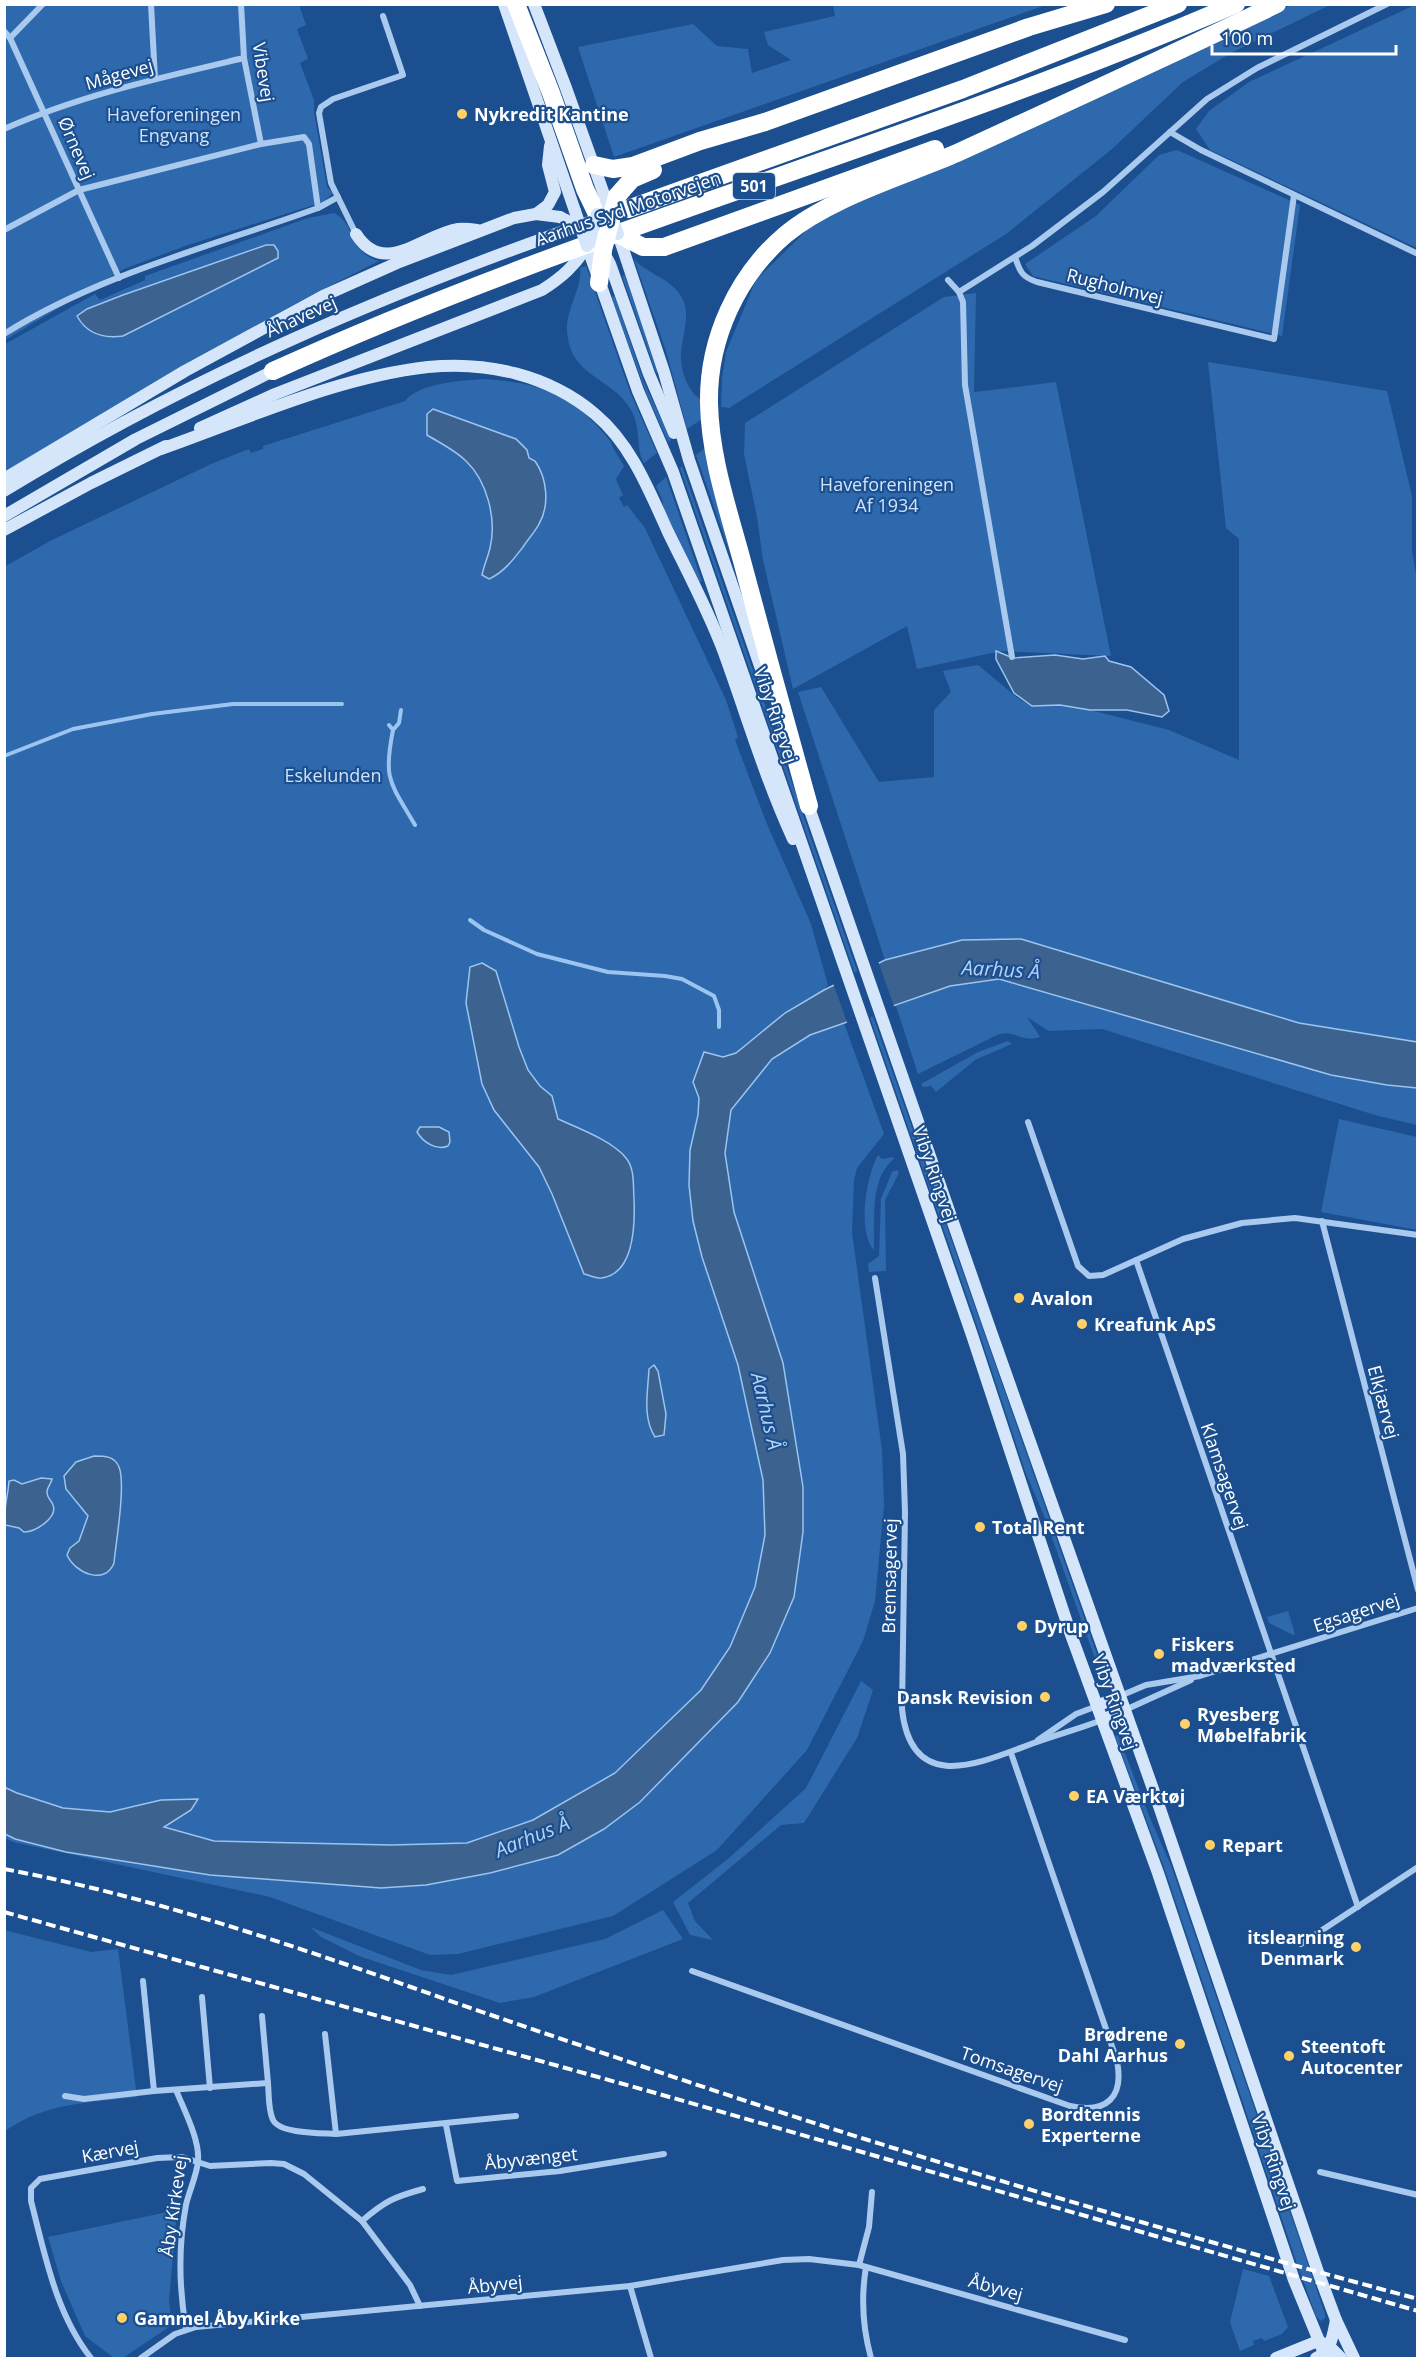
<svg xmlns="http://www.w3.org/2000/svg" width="1422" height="2363" font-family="'Open Sans',sans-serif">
<rect width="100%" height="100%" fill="#1b4f8f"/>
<!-- green -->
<g fill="#2e69ad" fill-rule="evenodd">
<path d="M 1417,4 L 1417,248 L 1210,150 L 1196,129 L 1209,111 L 1249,82 Z"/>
<path d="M 4,5 L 299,5 L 306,25 L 297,29 L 308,59 L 300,63 L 314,100 L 314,112 L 327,187 L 333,193 L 323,202 L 185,246 L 124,269 L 5,340 Z"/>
<path d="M 833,5 L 1046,5 L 614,157 L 578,47 L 693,24 L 717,46 L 748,49 L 752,73 L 791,60 L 768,45 L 764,32 L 835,16 Z"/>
<path d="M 1291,5 L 1330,5 L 1231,53 L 1183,82 L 1112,149 L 1006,234 L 729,408 L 721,407 L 722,378 L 726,352 L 756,280 L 816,221 L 903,184 L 1091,99 Z"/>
<path d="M 1177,150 L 1300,205 L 1282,336 L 1033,276 L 1025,264 L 1096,216 L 1159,155 Z"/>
<path d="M 334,213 C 357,225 349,253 379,261 L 298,302 L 5,473 L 5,344 L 95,294 L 100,300 L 145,280 L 145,276 L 308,218 ZM 266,245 L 278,251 L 278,258 L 123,336 L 123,295 Z"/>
<path d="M 634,259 C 647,274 670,278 681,296 C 693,315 680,339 681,360 C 682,372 686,384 694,394 C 696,396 700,398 701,401 C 703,405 702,414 702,419 L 687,429 L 666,351 Z"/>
<path d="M 586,266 L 630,392 L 657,453 L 644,463 C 635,448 642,429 631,410 C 613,377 570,378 567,331 C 566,308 582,290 580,268 Z"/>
<path d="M 625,275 L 658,372 L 656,373 L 622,276 Z"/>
<path d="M 976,293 L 974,392 L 1056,382 L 1111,656 L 1001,651 L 917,669 L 907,626 L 793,689 L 763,560 L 757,517 L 744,454 L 745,423 L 944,297 Z"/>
<path d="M 615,296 L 644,382 L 671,440 L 668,442 L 647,395 L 611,297 Z"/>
<path d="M 1208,362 L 1387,391 L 1412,496 L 1412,551 L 1417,580 L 1417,1042 L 1299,1023 L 962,940 L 885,960 L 798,692 L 821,687 L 879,782 L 934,777 L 934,710 L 951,692 L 943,671 L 978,665 L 1019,699 L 1032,706 L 1060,705 L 1090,710 L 1169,730 L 1239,760 L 1239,539 L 1226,528 Z"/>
<path d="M 482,379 C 541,382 574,395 611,442 L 613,448 L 624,466 L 616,479 L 623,495 L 619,498 L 624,507 L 627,505 L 645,528 L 726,700 L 738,737 L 735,740 L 767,824 L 811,924 L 828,985 L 824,990 L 785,1013 L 736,1053 L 723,1057 L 693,1082 L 699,1098 L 698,1115 L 690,1150 L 689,1185 L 693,1221 L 702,1257 L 738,1365 L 763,1480 L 765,1535 L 755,1587 L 730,1647 L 701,1690 L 615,1773 L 533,1820 L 467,1843 L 391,1845 L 214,1841 L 164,1827 L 191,1810 L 161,1800 L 110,1812 L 63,1808 L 17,1793 L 5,1787 L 4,567 L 50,541 L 211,464 L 249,449 L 251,453 L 263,449 L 263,446 L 405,401 C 419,383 460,381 482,379 ZM 526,1066 L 540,1086 L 552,1096 L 558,1119 C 574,1127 603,1138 617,1148 C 641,1167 635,1218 632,1246 L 552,1194 L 539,1167 L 515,1138 Z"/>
<path d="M 705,448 L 735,562 L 732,559 L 696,455 Z"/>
<path d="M 682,466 L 861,982 L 858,983 L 680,468 Z"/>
<path d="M 666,477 L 702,581 L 697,583 L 664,511 L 662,499 L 656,486 Z"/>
<path d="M 999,979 L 1331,1075 L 1387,1085 L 1417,1088 L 1417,1125 L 1378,1116 L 1102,1029 L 1049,1031 L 1027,1017 L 1040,1037 C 1020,1043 1017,1029 997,1035 L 918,1074 L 896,1006 L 950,986 Z"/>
<path d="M 869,1005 L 1106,1680 L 1103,1681 L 1045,1518 L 1026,1474 L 976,1323 L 866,1006 Z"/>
<path d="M 844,1023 L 884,1134 L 857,1168 L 854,1181 L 852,1232 L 882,1450 L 884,1505 L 875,1601 L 863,1641 L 807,1750 L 717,1850 L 613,1916 L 458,1954 L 430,1955 L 270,1897 L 13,1842 L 5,1838 L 4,1834 L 15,1839 L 66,1852 L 210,1875 L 558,1855 L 604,1829 L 640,1802 L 803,1532 L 803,1487 L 783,1363 L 734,1212 L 725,1153 L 731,1110 L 772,1059 L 810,1035 Z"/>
<path d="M 1008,1041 L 1012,1044 L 975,1060 L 936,1092 L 931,1086 L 923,1087 L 921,1084 L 978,1052 Z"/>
<path d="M 1339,1119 L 1417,1137 L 1417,1230 L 1321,1212 Z"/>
<path d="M 878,1155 L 882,1159 L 893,1157 L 894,1159 C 869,1178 875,1223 874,1250 C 857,1232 866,1176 878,1155 Z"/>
<path d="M 897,1170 L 899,1173 L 885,1200 L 886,1271 L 869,1272 L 868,1264 L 879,1256 L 881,1199 L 892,1172 Z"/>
<path d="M 1288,1611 L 1295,1634 L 1293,1635 L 1269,1623 L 1267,1617 Z"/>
<path d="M 861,1681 L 873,1690 L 857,1738 L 804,1823 L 781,1825 L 688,1903 L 695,1921 L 713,1940 L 690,1935 L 673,1902 L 729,1858 L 806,1788 Z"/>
<path d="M 1118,1735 L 1150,1818 L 1172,1868 L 1325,2314 L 1325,2318 L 1321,2321 L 1316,2316 L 1295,2258 L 1165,1870 L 1115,1736 Z"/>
<path d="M 663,1910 L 683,1939 L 534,1997 L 500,2003 L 359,1956 L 321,1937 L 310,1927 L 421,1970 L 451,1975 L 605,1939 Z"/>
<path d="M 4,1930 L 91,1952 L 118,1949 L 137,2097 C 88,2103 47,2102 5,2131 Z"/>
<path d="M 177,2210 L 169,2301 L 172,2325 L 123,2358 L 114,2358 L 85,2336 L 61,2281 L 48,2237 Z"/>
<path d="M 1243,2269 L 1269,2276 L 1288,2327 L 1282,2334 L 1264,2341 L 1262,2338 L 1253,2341 L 1254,2345 L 1240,2351 L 1230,2322 Z"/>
</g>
<!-- water -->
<g fill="#3c6290" stroke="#9cc4f0" stroke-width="1.5">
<path d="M 266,245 L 274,245 L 278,251 L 278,258 L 123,336 C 103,339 87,334 77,316 L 87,309 L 123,295 Z"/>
<path d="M 433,409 L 516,439 L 527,450 L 529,458 L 535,461 C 547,478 550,505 539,524 C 535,532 528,539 523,547 C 513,560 504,572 489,579 L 482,575 C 484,565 488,557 490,548 C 497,519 487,481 466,461 C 455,450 440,443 427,435 L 427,414 Z"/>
<path d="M 996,651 L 1013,658 L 1055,655 L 1083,659 L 1105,656 L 1109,661 L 1131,667 L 1164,695 L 1169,711 L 1162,717 L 1127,710 L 1090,710 L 1060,705 L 1032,706 L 1014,693 L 996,659 Z"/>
<path d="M 1021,939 L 1299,1023 L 1417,1042 L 1417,1088 L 1387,1085 L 1331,1075 L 999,979 L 950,986 L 810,1035 L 772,1059 L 731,1110 L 725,1153 L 734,1212 L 783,1363 L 803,1487 L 803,1532 L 794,1597 L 770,1653 L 738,1702 L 640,1802 L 604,1829 L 558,1855 L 490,1873 L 426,1885 L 381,1888 L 210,1875 L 66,1852 L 15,1839 L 5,1834 L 4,1787 L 17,1793 L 63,1808 L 110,1812 L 161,1800 L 198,1799 L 191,1810 L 164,1827 L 214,1841 L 391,1845 L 467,1843 L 533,1820 L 615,1773 L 701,1690 L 730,1647 L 755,1587 L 765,1535 L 763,1480 L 738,1365 L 702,1257 L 693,1221 L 689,1185 L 690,1150 L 698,1115 L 699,1098 L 693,1082 L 704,1052 L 723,1057 L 736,1053 L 785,1013 L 824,990 L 885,960 L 962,940 Z"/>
<path d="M 482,963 L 496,971 L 519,1047 L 528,1070 L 540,1086 L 552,1096 L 558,1119 C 578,1128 613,1141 626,1158 C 635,1169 633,1185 634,1199 C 635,1223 635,1273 602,1278 C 597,1279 589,1275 584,1274 L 552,1194 L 539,1167 L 494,1110 L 482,1084 L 466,1003 L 470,967 Z"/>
<path d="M 420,1127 L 439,1127 L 449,1132 L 450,1142 L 448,1146 C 436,1151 423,1142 417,1132 Z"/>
<path d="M 654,1365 L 658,1371 L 666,1414 L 664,1435 L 655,1437 C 642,1417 648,1391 649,1369 Z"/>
<path d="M 94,1456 C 104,1456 115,1456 119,1467 C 126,1484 116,1542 114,1563 C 105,1586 75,1573 67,1555 L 70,1548 L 79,1541 L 88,1516 L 66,1489 L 64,1476 L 76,1462 Z"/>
<path d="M 41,1478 L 52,1479 C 51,1484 47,1487 47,1492 C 47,1499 51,1499 53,1505 C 58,1518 35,1532 24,1532 L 19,1528 L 5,1525 C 3,1509 8,1497 9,1481 L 14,1480 L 22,1484 Z"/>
</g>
<!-- pier -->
<path fill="#1b4f8f" d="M 878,961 L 895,1009 L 848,1025 L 833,983 Z"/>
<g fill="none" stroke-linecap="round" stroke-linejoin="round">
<!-- stream -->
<g stroke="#9cc4f0" stroke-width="4">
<path d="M 389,725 L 393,730 C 383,780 390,782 415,825"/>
<path d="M 393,730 L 399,723 L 401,710"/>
<path d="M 4,756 L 73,729 L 152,714 L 233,704 L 342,704"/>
<path d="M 470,920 L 484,930 L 537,954 L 608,972 L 665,976 L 682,979 L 714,996 L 719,1010 L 719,1027"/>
</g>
<!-- street -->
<g stroke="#a9c9ee" stroke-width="6">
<path d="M 151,4 L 155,79"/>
<path d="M 241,4 L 244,58 L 261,144"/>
<path d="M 4,31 L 10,38 L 119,278"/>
<path d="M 10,38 L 43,4"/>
<path d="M 4,129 C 81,95 163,77 244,58"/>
<path d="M 1170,132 L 1201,150 L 1418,254"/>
<path d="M 4,230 L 79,190 L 261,144 L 304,137 L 309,144 L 318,208"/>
<path d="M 356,234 L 331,183 L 319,113 L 321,107 L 333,99 L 403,75 L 383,16"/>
<path d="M 1015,257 C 1020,272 1022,277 1037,282 L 1274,339 L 1294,195"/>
<path d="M 948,280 L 959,292 L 963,302 L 965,385 L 1012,657"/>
<path d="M 959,292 L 1032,246 L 1103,192 L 1207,99 L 1257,68 L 1387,4"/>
<path d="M 4,334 C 100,274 213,246 318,208 L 338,197"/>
<path d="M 1028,1122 L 1078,1266 L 1089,1276 L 1103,1275 L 1183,1239 L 1242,1223 L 1295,1218 L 1418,1235"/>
<path d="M 1322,1221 L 1418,1590"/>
<path d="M 1136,1260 L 1358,1907"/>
<path d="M 875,1278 L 903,1454 L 905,1512 L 902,1709 C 911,1795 980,1763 1031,1744 C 1055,1735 1079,1729 1102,1720"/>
<path d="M 1120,1696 L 1146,1685 L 1200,1676 L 1418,1608"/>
<path d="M 1125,1710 L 1191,1680"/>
<path d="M 1038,1740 L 1076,1714 L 1097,1706"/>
<path d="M 1301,1944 L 1418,1867"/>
<path d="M 692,1971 L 1070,2106 C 1107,2114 1124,2097 1117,2061 L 1011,1753"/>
<path d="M 143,1981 L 154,2091 L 268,2083 C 269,2094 268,2110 273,2120 C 280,2134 322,2133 336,2134 L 516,2116"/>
<path d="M 202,1997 L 210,2088"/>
<path d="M 262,2016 L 268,2083"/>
<path d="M 325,2034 L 336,2134"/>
<path d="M 176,2090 C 184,2110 200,2140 198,2161 C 197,2175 189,2191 186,2205 C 178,2247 179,2288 186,2329"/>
<path d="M 65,2096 L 84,2099 L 154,2091"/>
<path d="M 446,2125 L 457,2181 L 560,2171 L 664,2154"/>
<path d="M 1320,2172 L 1418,2195"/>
<path d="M 362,2221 C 385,2201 394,2197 423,2189"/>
<path d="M 859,2265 L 869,2227 L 872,2192"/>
<path d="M 866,2267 C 861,2297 863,2329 871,2358"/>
<path d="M 630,2286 L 651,2358"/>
<path d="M 91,2358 C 56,2314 45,2255 31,2201 L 31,2188 L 40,2179 L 157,2158 L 182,2157 L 210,2166 L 271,2163 L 284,2164 L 304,2174 L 362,2221 L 410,2285 L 420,2306"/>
<path d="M 141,2358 L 175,2334 L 196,2327 L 630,2286 L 783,2260 L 809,2259 L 859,2265 L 1125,2340"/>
</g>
<!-- secondary -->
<g stroke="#d6e6fa" stroke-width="12">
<path d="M 504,4 L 575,211"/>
<path d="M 534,4 L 566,88 L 606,200"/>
<path d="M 536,214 L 548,205 L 555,192 L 548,165 L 550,146"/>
<path d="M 356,234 C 384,278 422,235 458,229 C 464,228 471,229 477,230"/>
<path d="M 618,234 L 664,372 L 689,460 L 769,692"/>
<path d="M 587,246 L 638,391 L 673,472 L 972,1335 L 1070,1632 L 1158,1873 L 1294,2280 L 1326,2358"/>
<path d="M 603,251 L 610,264 L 649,374 L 674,433"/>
<path d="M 200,428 L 275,394 L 542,290 C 561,278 575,266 587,246"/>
<path d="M 161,449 C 246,419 338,377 428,367 C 487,361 549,375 595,414 C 631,444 649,490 668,532 C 687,571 708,610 723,650 C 746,713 765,778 793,839"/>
<path d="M 4,479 L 185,371 L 323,296 L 397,263 L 514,218 L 536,214 L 560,217"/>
<path d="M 4,491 C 192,375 396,289 604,217"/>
<path d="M 4,516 L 136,439 L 273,371"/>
<path d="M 4,530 L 91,483 L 166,446"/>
<path d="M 806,799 L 990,1329 L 1159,1806 L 1317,2269 L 1336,2320 L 1354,2358"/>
<path d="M 1097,1706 L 1120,1696"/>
<path d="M 1102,1720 L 1125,1710"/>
<path d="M 1276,2358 L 1318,2341 L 1329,2346 L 1341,2358"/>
<path d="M 1316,2358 C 1331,2352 1333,2335 1336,2320"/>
</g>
<!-- highway -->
<g stroke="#fff" stroke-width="18">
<path d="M 516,4 L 551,93 L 585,189 L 597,214"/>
<path d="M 594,165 L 613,169 L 633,166 L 700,141 L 765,122 L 1029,27 L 1106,4"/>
<path d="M 617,196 L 632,179 L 653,170"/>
<path d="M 628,209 L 963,89 L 1178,4"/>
<path d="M 618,234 L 643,247 L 664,247 L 935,149"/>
<path d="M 599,283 L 603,250"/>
<path d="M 273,371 C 586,228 920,141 1236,4"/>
<path d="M 809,806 C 786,724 764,643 742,561 C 728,509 710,457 709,403 C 708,339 737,276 785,235 C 829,198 904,176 957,153 C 1064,104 1171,55 1277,4"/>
</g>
<!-- rail -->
<g stroke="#fff" stroke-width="4" stroke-dasharray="10 4.5" stroke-linecap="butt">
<path d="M 4,1869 C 144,1895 277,1940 411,1987 C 492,2016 574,2043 656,2071 C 907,2156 1162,2230 1418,2299"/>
<path d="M 4,1912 L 652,2092 L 1418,2311"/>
</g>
<!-- secondary-bridge -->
<g stroke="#d6e6fa" stroke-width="12">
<path d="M 606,200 L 618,234"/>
<path d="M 575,211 L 587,246"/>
<path d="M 560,217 L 586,230 L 603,250"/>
<path d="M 590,240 L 597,214"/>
</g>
<!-- highway-bridge -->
<path stroke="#fff" stroke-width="18" d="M 603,250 L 617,196"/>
</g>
<!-- markers -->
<g fill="#ffd166" stroke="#1b4f8f" stroke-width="2">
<circle cx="462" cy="114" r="6"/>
<circle cx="1019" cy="1298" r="6"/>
<circle cx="1082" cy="1324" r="6"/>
<circle cx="980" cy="1527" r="6"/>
<circle cx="1022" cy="1626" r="6"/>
<circle cx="1159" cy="1654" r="6"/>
<circle cx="1045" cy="1697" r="6"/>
<circle cx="1185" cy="1724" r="6"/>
<circle cx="1074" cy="1796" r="6"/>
<circle cx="1210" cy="1845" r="6"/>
<circle cx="1356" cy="1947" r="6"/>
<circle cx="1180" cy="2044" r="6"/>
<circle cx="1289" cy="2056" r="6"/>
<circle cx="1029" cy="2124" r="6"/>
<circle cx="122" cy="2318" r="6"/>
</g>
<g text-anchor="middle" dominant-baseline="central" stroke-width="4.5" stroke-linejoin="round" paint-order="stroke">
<!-- shield labels -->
<rect fill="#1b4f8f" stroke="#bbcadd" stroke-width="1.5" x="733" y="173" width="42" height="26" rx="4.5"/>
<g font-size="16" font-weight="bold" fill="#fff">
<text x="754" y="186">501</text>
</g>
<!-- street labels -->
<g font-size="18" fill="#fff" stroke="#1b4f8f">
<text transform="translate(264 72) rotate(81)">Vibevej</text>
<text transform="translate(119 74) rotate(-16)">Mågevej</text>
<text transform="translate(77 148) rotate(67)">Ørnevej</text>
<text transform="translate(628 208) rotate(-19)">Aarhus Syd Motorvejen</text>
<text transform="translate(1115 286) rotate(14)">Rugholmvej</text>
<text transform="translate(301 316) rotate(-24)">Åhavevej</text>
<text transform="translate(776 715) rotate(71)">Viby Ringvej</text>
<text transform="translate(935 1174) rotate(71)">Viby Ringvej</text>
<text transform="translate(1384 1402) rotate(75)">Elkjærvej</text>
<text transform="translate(1225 1476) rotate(71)">Klamsagervej</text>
<text transform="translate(889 1576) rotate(-89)">Bremsagervej</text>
<text transform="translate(1356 1612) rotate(-18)">Egsagervej</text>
<text transform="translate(1115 1702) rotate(70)">Viby Ringvej</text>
<text transform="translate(1012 2069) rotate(19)">Tomsagervej</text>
<text transform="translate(110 2151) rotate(-10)">Kærvej</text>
<text transform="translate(531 2158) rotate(-6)">Åbyvænget</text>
<text transform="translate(1274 2162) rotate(71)">Viby Ringvej</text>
<text transform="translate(173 2206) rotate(-82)">Åby Kirkevej</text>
<text transform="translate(495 2284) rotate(-6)">Åbyvej</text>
<text transform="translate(996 2287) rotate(16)">Åbyvej</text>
</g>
<!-- park labels -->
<g font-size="18" fill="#cfe3fa" stroke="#1b4f8f">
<text x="174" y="114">Haveforeningen<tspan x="174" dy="21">Engvang</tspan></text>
<text x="887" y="484">Haveforeningen<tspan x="887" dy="21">Af 1934</tspan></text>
<text x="333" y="775">Eskelunden</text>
</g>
<!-- poi labels -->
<g font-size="18" font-weight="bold" fill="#fff" stroke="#1b4f8f" text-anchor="start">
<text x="474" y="114">Nykredit Kantine</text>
<text x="1031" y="1298">Avalon</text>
<text x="1094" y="1324">Kreafunk ApS</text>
<text x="992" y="1527">Total Rent</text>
<text x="1034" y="1626">Dyrup</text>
<text x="1171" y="1644">Fiskers<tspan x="1171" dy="21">madværksted</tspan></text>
<text x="1033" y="1697" text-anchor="end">Dansk Revision</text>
<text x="1197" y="1714">Ryesberg<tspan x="1197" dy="21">Møbelfabrik</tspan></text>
<text x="1086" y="1796">EA Værktøj</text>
<text x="1222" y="1845">Repart</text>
<text x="1344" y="1937" text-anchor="end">itslearning<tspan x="1344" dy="21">Denmark</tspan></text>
<text x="1168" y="2034" text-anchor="end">Brødrene<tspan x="1168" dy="21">Dahl Aarhus</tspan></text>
<text x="1301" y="2046">Steentoft<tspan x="1301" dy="21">Autocenter</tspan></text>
<text x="1041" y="2114">Bordtennis<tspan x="1041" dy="21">Experterne</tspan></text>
<text x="134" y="2318">Gammel Åby Kirke</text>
</g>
<!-- water labels -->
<g font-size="20" font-style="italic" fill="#b5d3f5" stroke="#1b4f8f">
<text transform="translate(1001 969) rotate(3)">Aarhus Å</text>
<text transform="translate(767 1411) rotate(77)">Aarhus Å</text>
<text transform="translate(532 1836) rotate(-22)">Aarhus Å</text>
</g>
</g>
<!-- border -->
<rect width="1422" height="2363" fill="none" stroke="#ffffff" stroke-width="12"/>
<!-- scale -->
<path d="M1212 45v9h184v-9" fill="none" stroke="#ffffff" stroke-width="3"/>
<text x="1221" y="45" font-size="18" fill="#ffffff" stroke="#1b4f8f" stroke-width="4.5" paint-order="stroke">100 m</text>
</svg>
